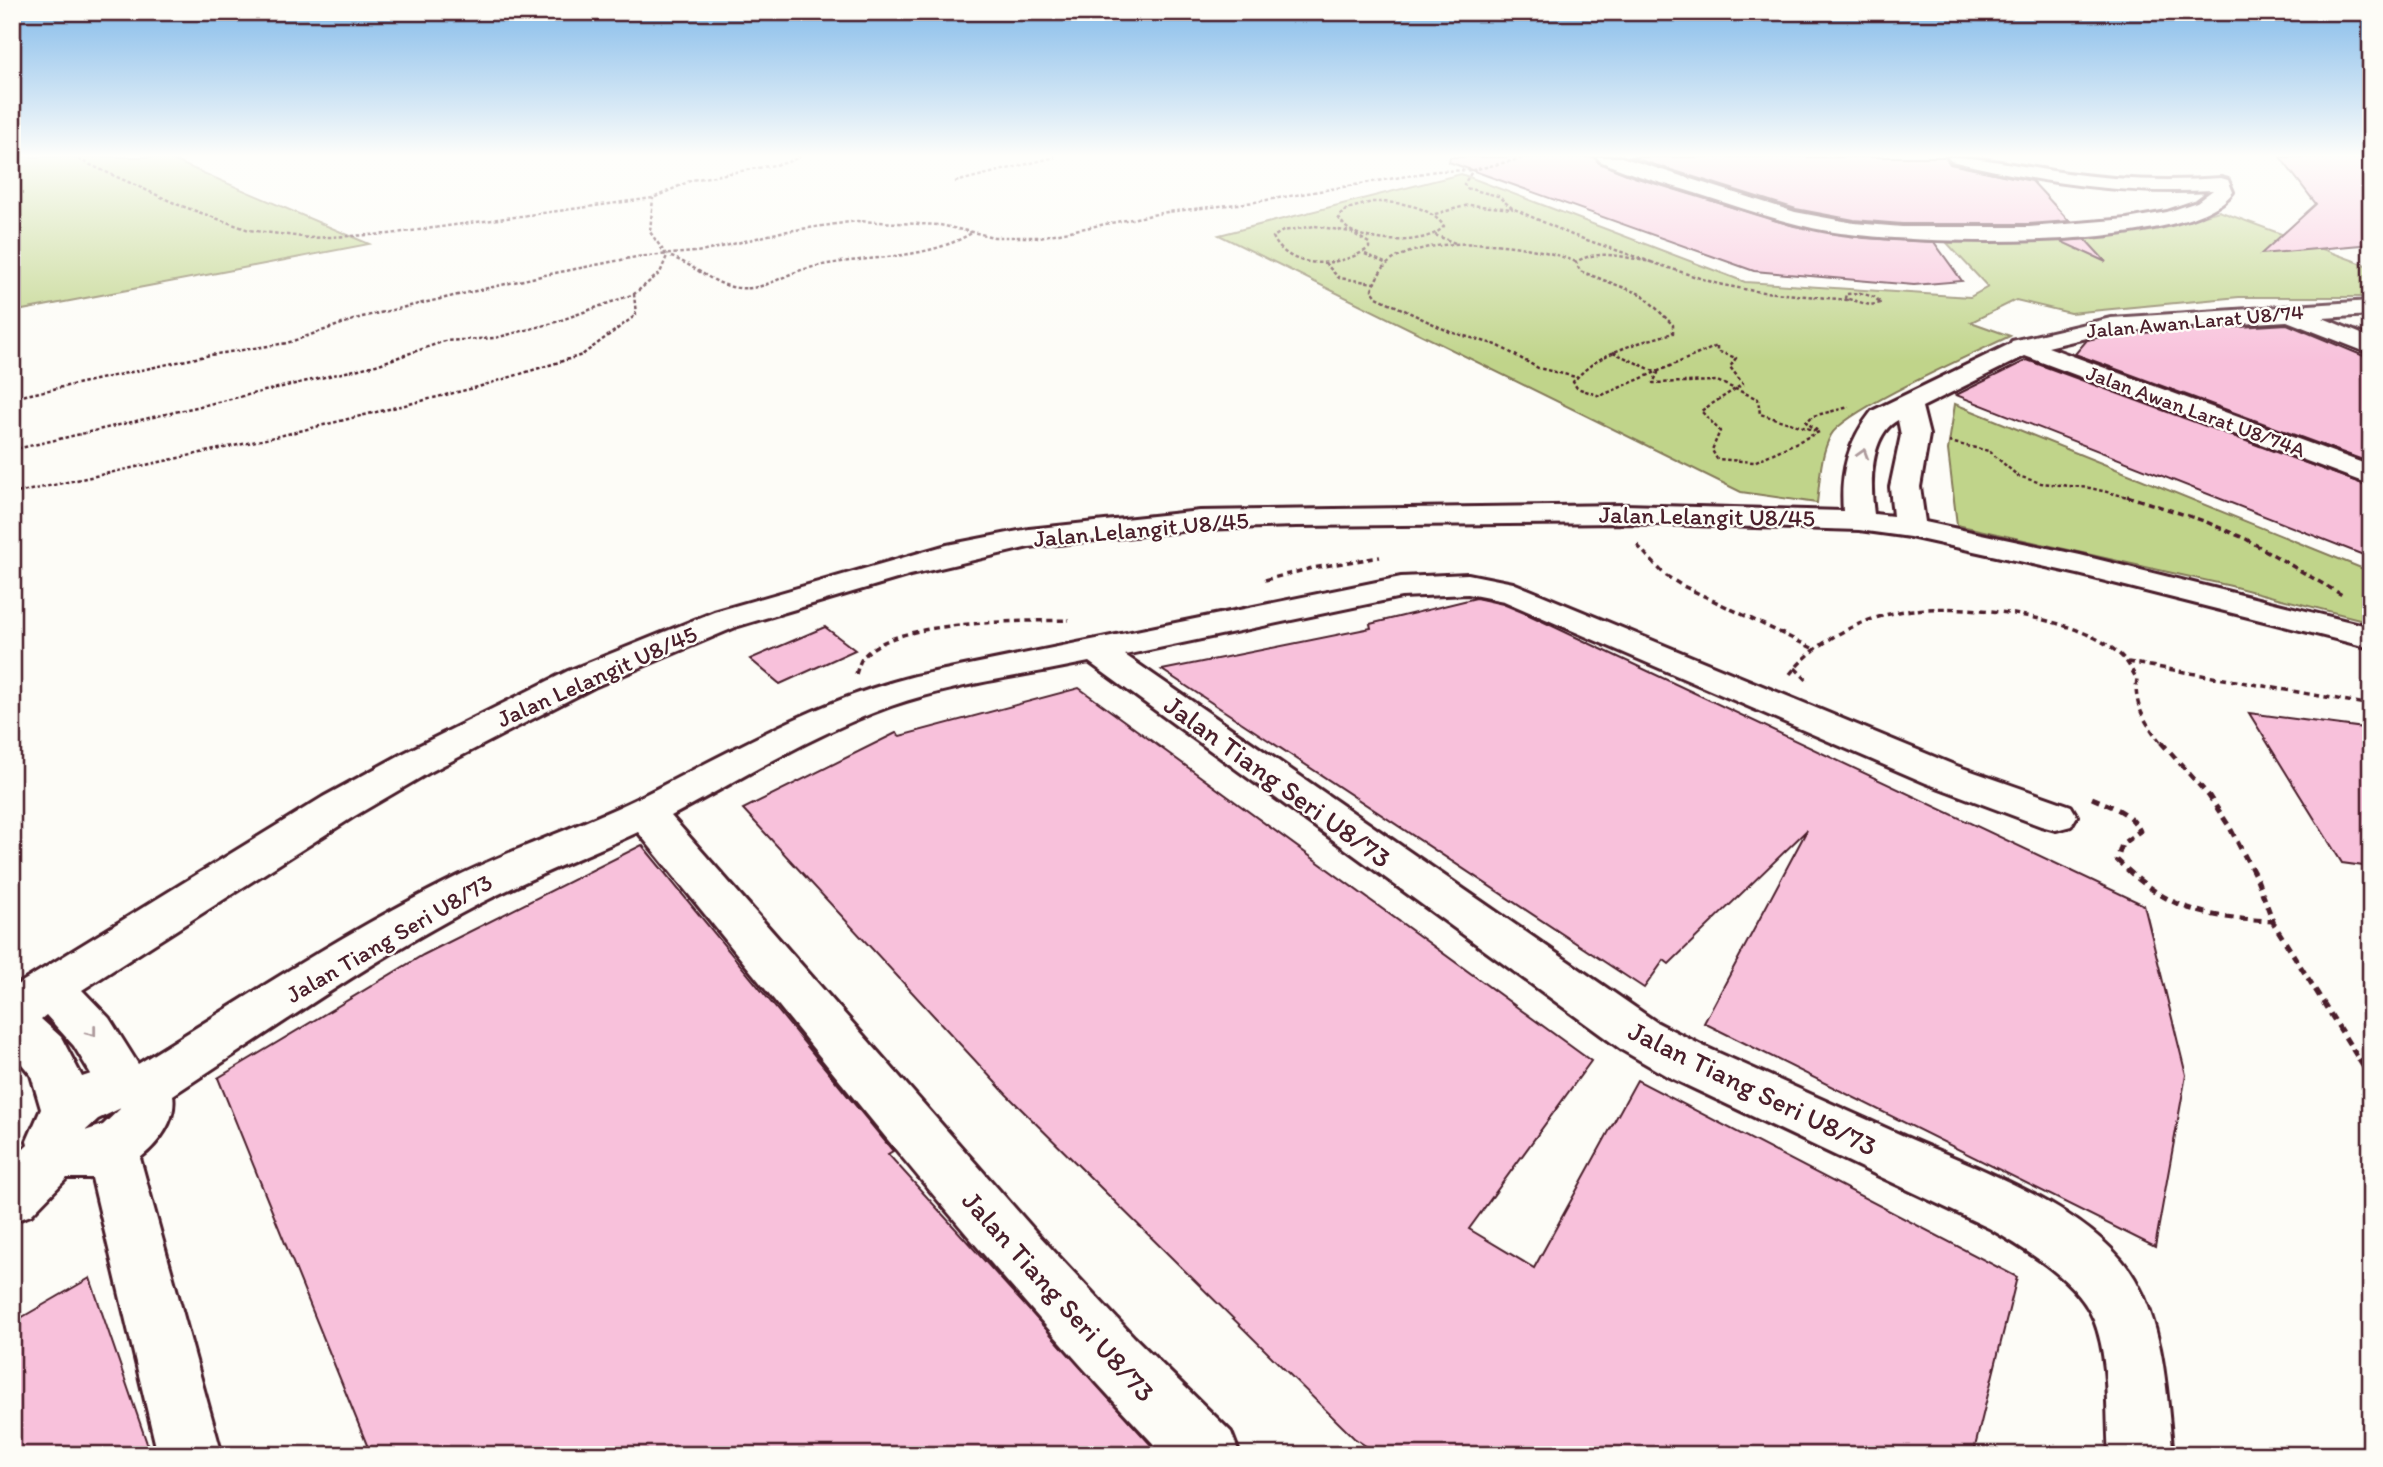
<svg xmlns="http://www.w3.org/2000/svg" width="2383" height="1467" font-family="Itim,sans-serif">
<rect width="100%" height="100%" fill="#fdfcf7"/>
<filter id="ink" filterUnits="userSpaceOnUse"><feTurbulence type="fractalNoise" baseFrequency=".0143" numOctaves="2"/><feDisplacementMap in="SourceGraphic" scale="14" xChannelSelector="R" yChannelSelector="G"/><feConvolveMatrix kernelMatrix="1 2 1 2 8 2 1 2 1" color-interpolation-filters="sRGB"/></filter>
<g filter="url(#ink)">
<!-- green -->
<g fill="#c0d48a" stroke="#857a5a" stroke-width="2">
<path d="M 12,157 L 166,157 L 369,244 L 12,312 Z"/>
<path d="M 1461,174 L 1745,282 L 1970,297 L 1988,287 L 1947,243 L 2101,237 L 2155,229 L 2219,211 L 2371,267 L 2371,297 L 2239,297 L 2070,313 L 2016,300 L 1971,322 L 2010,336 C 1977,352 1845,410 1831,435 C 1820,455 1820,480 1817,503 L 1741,492 L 1219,235 Z"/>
<path d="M 1955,404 L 2371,572 L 2371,622 L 2231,586 L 1957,525 L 1948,450 Z"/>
</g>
<!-- building -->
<g fill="#f8c1db" stroke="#4a1f2b" stroke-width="2">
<path d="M 1450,157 L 1594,157 L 1599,163 L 1634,177 L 1794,226 L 1864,238 L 1934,242 L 1962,281 L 1914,285 L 1754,271 L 1449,162 Z"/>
<path d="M 1630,157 L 1945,157 L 1950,164 L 2032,181 L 2069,221 L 2029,224 L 1902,224 L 1854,220 L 1796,209 Z"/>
<path d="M 2280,157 L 2371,157 L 2371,244 L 2261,254 L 2316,204 Z"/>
<path d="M 2085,239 L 2106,262 L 2060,241 Z"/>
<path d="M 2287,324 L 2371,359 L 2371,463 L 2075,354 L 2087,340 L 2111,335 Z"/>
<path d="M 2027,360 L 2371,487 L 2371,558 L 1956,395 Z"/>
<path d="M 1476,598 L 1503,604 L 1527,614 L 2144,905 L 2186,1075 L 2155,1247 L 1704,1023 L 1807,830 L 1669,964 L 1664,960 L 1644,988 L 1162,670 L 1371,628 L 1370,624 Z"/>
<path d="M 825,627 L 855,650 L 780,684 L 750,659 Z"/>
<path d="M 1079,688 L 1591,1061 L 1469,1229 L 1534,1268 L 1637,1080 L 2017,1277 L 1973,1455 L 1379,1455 L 1354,1438 L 1006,1094 L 743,809 L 896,733 L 900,736 Z"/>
<path d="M 2249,713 L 2371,729 L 2371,867 L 2342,863 Z"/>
<path d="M 642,845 L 893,1151 L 888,1154 L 1160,1455 L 371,1455 L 218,1078 L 423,955 Z"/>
<path d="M 90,1278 L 151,1455 L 12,1455 L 12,1323 Z"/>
</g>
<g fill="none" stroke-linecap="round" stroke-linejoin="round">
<defs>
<g id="minor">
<path d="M 1597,157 L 1621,157 L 1795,212 L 1854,223 L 1902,227 L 2029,227 L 2127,219 L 2167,212 L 2197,202 L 2213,190 C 2123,195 2037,182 1951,161 L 1948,157 C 1986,157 2022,167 2060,172 C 2114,180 2167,182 2221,178 L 2228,180 L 2233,192 C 2188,255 1902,244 1828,231 C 1783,223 1739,207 1695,193 C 1663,183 1631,175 1600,161 Z"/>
<path d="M 2371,301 L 2371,315 L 2323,318 L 2371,338 L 2371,354 L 2287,321 L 2111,332 L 2048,347 L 2371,466 L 2371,485 L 2025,356 L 1922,407 L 1929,435 L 1920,487 L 1925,522 L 2080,555 L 2371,627 L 2371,648 L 2078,574 L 1910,537 L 1859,530 L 1624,523 L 1296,526 L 1200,529 L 1029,547 L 910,575 L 738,626 L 594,687 L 430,772 L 353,817 L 82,990 L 109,1018 L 138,1064 C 239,1002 338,936 444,883 C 506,851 572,830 634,800 C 727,754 814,701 915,676 L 1401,577 L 1468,574 L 1513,583 L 1954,765 L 2071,806 L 2077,816 L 2071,826 L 2056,830 L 2041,826 L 1926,783 L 1504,601 L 1468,594 L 1401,597 L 1125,655 L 1656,1022 L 1703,1046 C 1768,1075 1832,1104 1897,1133 C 1970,1166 2093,1207 2135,1279 C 2166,1333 2166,1395 2173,1455 L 2109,1455 C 2106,1412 2110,1361 2094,1320 C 2077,1279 2026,1250 1989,1228 L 1667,1076 L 1622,1050 L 1089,662 C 1023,676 954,684 891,706 C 813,734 743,778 671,816 L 1035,1231 L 1134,1337 L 1231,1432 L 1240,1455 L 1164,1455 C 976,1258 810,1042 638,832 C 584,857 529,878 477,905 C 371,960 273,1030 173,1095 C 177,1120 158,1144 140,1158 L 222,1455 L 158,1455 L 92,1178 L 67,1178 L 31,1215 L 12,1222 L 12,1160 L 28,1145 L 27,1141 L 41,1109 L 31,1075 L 12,1052 L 12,988 L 323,797 L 402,754 L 568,671 L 714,612 L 947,545 L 1029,529 L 1200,511 L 1624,505 L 1843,511 C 1840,473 1848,441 1872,411 L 2010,344 L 2012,341 L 2111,318 ZM 1898,420 L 1901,435 L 1890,487 L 1893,516 L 1874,514 C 1870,486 1869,435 1898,420 ZM 46,1015 L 74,1046 L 91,1074 L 82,1077 L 61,1037 L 41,1019 ZM 121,1108 L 103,1125 L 85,1131 L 98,1119 Z"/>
</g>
</defs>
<!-- minor casing -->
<use href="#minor" stroke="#4a1f2b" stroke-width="6"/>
<!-- path-far3 -->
<g stroke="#4a1f2b" stroke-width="2.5" stroke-dasharray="3.5 2.5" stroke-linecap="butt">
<path d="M 73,157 L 179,205 L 249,230 L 310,238 L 389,234 L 653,198 L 692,180 L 785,163 L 800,157"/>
<path d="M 1528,157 L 1473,170 L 1464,184 L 1466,188 L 1498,196 L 1512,208 L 1572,235 L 1651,262 C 1626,258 1599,248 1576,262 L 1580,271 L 1643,295 L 1673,325 L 1673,333 C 1636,344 1599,351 1573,382 L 1577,388 L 1600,396 L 1717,346 L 1717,351 L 1736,358 L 1730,367 L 1743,384 L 1701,411 L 1720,431 L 1712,450 L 1717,459 L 1754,462 L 1819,432 L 1806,422 L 1813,416 L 1849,407"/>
<path d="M 955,182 L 1055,157"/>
<path d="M 1372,202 C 1398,202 1427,204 1444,226 C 1430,245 1374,243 1354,232 C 1346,229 1343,224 1338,217 L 1347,209 Z"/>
<path d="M 1435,214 L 1469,205 L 1513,209"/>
<path d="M 1315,226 L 1351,232 L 1369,243 L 1369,248 C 1342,267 1289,272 1273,237 L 1283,231 Z"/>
<path d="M 1435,235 L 1455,243"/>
<path d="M 1365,254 L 1387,264"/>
<path d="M 671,257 C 695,265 714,286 739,288 C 764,291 782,275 805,269 C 860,254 924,263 973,232"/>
<path d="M 1576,262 C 1529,242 1440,234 1394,259 C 1382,266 1376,278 1372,290 L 1377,297 L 1450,332 L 1497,345 L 1538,368 L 1576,377"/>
<path d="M 1651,262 L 1718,284 L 1754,291 L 1848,300"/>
<path d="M 1325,263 L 1339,278 L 1374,283"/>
<path d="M 1860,293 L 1874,297 L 1881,303 L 1870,305 L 1845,298 L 1846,294 Z"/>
<path d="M 1613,352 L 1658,373 L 1653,383 L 1717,381 L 1758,399 L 1760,414 L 1816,431"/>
<path d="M 12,398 L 210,355 L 287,343 L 362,317 L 545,275 L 636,257 L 705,251 L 781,232 L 857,221 L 940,225 L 994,237 L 1039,237 L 1167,212 L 1255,202 L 1436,171 L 1473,170"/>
<path d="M 1949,442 L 1989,451 L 2018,476 L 2041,483 L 2090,488 L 2132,498"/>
<path d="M 12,450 L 376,365 L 445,341 L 495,338 L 553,323 L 634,294 L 660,273 L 667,256 L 650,232 L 653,198"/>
<path d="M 12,494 L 275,437 L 478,387 L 582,355 L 636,315 L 634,294"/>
</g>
<!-- path-far2 -->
<g stroke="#4a1f2b" stroke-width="3.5" stroke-dasharray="6 4.5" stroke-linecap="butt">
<path d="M 2127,496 L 2204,521 L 2246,539 L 2342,595"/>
<path d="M 1637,545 L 1665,575 L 1681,585 L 1812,648"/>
<path d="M 1265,580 L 1312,568 L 1380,557"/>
<path d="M 2128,662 L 2371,705"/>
<path d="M 1795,668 L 1807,680"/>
<path d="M 856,674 C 858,668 860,659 865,655 C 899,619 1020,622 1069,620"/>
<path d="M 1790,674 C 1815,644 1847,626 1885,615 C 1943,599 2085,612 2126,661 C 2130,666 2133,673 2137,679 C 2133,705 2146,724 2162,744"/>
</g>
<!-- path-far1 -->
<g stroke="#4a1f2b" stroke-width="5" stroke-dasharray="8 6" stroke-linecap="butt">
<path d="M 2161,742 L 2209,796 L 2229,826 L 2257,879 L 2274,924 L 2360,1061"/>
<path d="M 2092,798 C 2110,806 2131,812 2140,831 L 2122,844 L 2117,860 C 2167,909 2204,918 2272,921"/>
</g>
<!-- path -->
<path stroke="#4a1f2b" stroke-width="6" stroke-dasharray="10 8" stroke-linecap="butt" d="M 2359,1059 L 2371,1078"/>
<!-- minor -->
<use href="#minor" fill="#fdfcf7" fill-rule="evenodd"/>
</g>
<!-- one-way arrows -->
<defs><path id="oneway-chevron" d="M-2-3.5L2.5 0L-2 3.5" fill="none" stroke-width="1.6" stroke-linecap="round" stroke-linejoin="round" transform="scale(1.75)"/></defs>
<g stroke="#ac999b">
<use href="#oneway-chevron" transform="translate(1863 454) rotate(-73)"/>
<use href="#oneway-chevron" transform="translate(92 1032) rotate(52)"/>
</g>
</g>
<!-- sky -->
<linearGradient id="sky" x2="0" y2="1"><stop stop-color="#84bbea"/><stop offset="0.43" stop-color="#fefefb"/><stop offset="1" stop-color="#fefefb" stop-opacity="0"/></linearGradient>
<rect width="2383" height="362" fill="url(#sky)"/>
<g text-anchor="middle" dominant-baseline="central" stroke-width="5" stroke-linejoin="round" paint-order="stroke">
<!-- far-street labels -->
<g font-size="21" fill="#4a1f2b" stroke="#fdfcf7">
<text transform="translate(2195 321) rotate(-5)">Jalan Awan Larat U8/74</text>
<text transform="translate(2196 411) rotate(20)">Jalan Awan Larat U8/74A</text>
</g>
<!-- street labels -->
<g font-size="24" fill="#4a1f2b" stroke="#fdfcf7">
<text transform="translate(1707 516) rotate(1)">Jalan Lelangit U8/45</text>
<text transform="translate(1141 529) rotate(-5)">Jalan Lelangit U8/45</text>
<text transform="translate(597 676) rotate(-24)">Jalan Lelangit U8/45</text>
<text transform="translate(389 938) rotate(-30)">Jalan Tiang Seri U8/73</text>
</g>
<!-- near-street labels -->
<g font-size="28" fill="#4a1f2b" stroke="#fdfcf7">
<text transform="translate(1278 781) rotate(36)">Jalan Tiang Seri U8/73</text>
<text transform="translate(1753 1088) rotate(26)">Jalan Tiang Seri U8/73</text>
<text transform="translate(1059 1296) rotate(48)">Jalan Tiang Seri U8/73</text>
</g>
</g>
<!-- margin -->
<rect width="2383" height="1467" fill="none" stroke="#fdfcf7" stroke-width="42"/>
<rect x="21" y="21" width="2341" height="1425" fill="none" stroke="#4a1f2b" stroke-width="2.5" filter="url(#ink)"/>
</svg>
